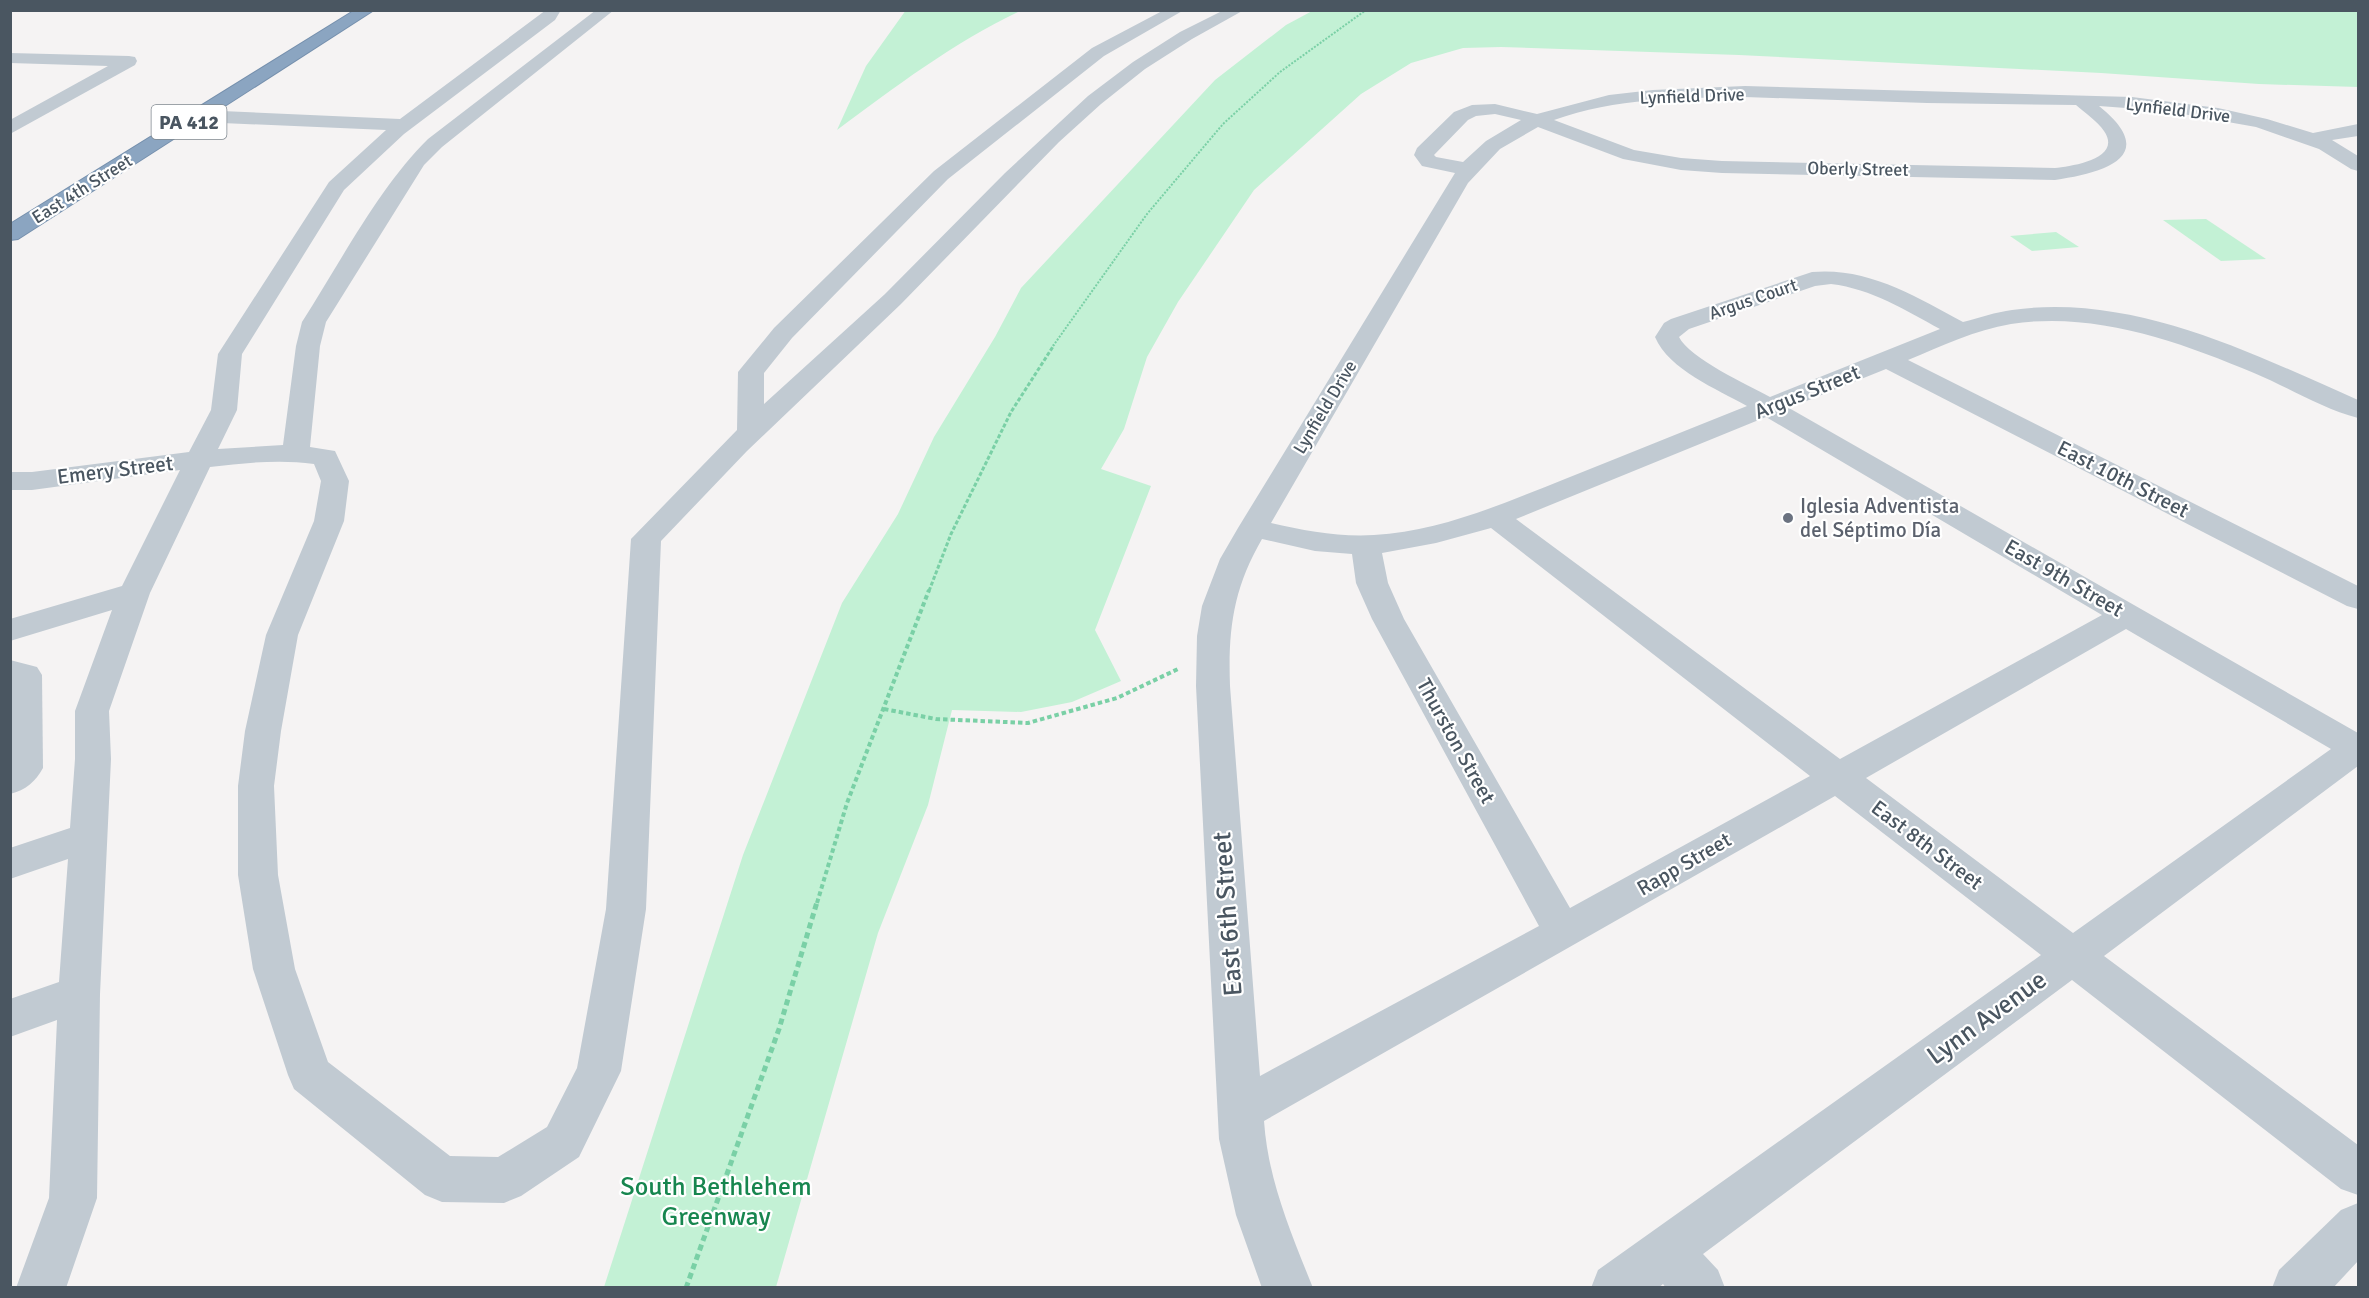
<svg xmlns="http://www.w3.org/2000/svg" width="2369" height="1298" font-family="Signika,sans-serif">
<rect width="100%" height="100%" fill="#f5f3f3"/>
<!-- green -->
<g fill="#c3f1d5">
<path d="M 906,10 L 1020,11 C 954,42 895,87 837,130 L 866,66 Z"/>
<path d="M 1314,10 L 2358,11 L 2358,87 L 2259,84 L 2101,73 L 1739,55 L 1501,47 L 1463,48 L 1411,63 L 1361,94 L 1254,190 L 1178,302 L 1147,357 L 1124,429 L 1101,469 L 1151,486 L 1095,630 L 1121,681 L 1072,702 L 1021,712 L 952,710 L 928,805 L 878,933 L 776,1287 L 604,1287 L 743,855 L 842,603 L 898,514 L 934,437 L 995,337 L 1021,288 L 1215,80 L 1286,25 Z"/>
<path d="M 2206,219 L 2266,259 L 2221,261 L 2163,220 Z"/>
<path d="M 2056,232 L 2079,247 L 2032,251 L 2010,236 Z"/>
</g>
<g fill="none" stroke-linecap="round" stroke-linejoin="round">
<defs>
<path id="highway" d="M 355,10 L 374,10 L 18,239 L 10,240 L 10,224 Z"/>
</defs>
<!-- highway casing -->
<use href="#highway" stroke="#7690ad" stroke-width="2"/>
<!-- path-far3 -->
<path stroke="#7ad0a6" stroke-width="2" stroke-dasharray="2 1.5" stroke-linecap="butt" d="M 1053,346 L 1147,214 L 1223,124 L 1280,72 L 1366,10"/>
<!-- path-far2 -->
<path stroke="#7ad0a6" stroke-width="3" stroke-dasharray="4 2" stroke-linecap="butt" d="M 929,591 L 951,534 L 1011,412 L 1054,345"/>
<!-- path-far1 -->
<g stroke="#7ad0a6" stroke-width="4" stroke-dasharray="4.5 3" stroke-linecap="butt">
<path d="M 884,709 L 936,719 L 1028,723 L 1117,698 L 1178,669"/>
<path d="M 817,903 L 847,803 L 929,590"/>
</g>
<!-- path -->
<path stroke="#7ad0a6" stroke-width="5" stroke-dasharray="6 4" stroke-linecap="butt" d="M 686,1288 L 779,1029 L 817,902"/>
<!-- minor -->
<g fill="#c1cad2" fill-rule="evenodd">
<path d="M 546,10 L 561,10 L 555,20 L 404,134 L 344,190 L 242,354 L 237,410 L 218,449 L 283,445 L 296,346 L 302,322 C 340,263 379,187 428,139 L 596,10 L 614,10 L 442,147 L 424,165 L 326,322 L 320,346 L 310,447 L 335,451 L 349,481 L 344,521 L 298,635 L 281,731 L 274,786 L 278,875 L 295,969 L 328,1062 L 450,1156 L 498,1157 L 547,1127 L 577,1068 L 606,909 L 631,539 L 737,430 L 738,372 L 742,367 L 774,328 L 934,171 L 1092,48 L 1164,10 L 1184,10 L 1104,56 L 948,179 L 792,338 L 764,373 L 764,404 L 885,294 L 1005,173 L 1088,96 L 1133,62 L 1180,32 L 1224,10 L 1244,10 L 1192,39 L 1145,69 L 1101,104 L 1059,142 L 901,304 L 747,451 L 661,541 L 646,909 L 621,1071 L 579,1157 L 521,1196 L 504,1203 L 442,1202 L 425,1195 L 294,1089 L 288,1075 L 253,969 L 238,875 L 238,786 L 245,731 L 266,635 L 314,521 L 321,481 L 314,464 C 279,459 245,463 210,467 L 150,593 L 109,711 L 111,759 L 100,994 L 97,1198 L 66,1288 L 16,1288 L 49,1198 L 57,1020 L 10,1037 L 10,999 L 59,982 L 68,859 L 10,879 L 10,848 L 70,828 L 75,759 L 75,711 L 112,610 L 10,641 L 10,619 L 122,586 L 180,470 L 32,490 L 10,490 L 10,472 L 32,472 L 189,452 L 211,410 L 218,354 L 329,182 L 386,130 L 199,122 L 192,120 L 190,116 L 192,112 L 199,110 L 400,119 Z"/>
<path d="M 10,53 L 129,56 L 135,57 L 137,61 L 135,65 L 10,134 L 10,120 L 108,66 L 10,63 Z"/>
<path d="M 1745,86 L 2132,97 L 2218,108 L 2267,119 L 2313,133 L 2358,124 L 2358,136 L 2332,140 L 2358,156 L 2358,171 L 2351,169 L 2319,149 L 2256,127 L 2166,111 L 2099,106 C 2161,156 2105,173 2055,180 L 1722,173 L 1681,170 L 1623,159 L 1538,127 L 1500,149 L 1468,183 L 1271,523 C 1305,531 1339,537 1374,535 C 1442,531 1504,503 1565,479 C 1626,455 1686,430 1747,406 C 1717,389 1669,370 1655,337 L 1664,323 L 1671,319 L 1812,272 C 1868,267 1915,296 1963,322 C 1979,318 1996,312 2012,310 C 2133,293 2251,353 2358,400 L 2358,418 C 2322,409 2288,387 2254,373 C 2178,341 2094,311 2011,324 C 1975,330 1942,346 1908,360 L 2358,586 L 2358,609 L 2347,606 L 1886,369 L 1789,408 L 2358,733 L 2358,766 L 2104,956 L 2358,1145 L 2358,1195 L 2341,1189 L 2072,980 L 1703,1254 L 1718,1270 L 1725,1288 L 1666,1288 L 1663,1284 L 1658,1288 L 1591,1288 L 1598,1270 L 2041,955 L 1835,796 L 1264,1121 C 1268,1180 1291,1233 1313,1288 L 1262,1288 L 1236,1215 L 1219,1139 L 1196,686 L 1197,636 L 1202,606 L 1220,559 L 1238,528 L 1455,173 L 1422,166 L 1414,155 L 1417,148 L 1454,112 L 1472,105 L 1495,104 L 1537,114 L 1609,95 L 1653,90 ZM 1745,97 L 1927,103 L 2076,105 C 2085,113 2097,121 2104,131 C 2123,159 2072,166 2055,168 L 1722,161 L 1681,158 L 1634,150 L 1554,120 C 1615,98 1682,98 1745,97 ZM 1495,114 L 1521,120 L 1486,141 L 1463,162 L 1436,157 L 1434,155 L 1468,120 L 1476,116 ZM 1831,284 C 1872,289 1905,310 1940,329 L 1770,397 C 1748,385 1689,358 1679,337 L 1689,329 L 1815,286 ZM 1766,417 L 2102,615 L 1840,759 L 1516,519 ZM 1491,528 L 1810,776 L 1570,908 L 1404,619 L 1388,583 L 1382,553 L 1436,543 ZM 1262,539 L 1315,551 L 1352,554 L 1356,583 L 1372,619 L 1539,926 L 1260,1076 L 1230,686 C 1228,630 1233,589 1262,539 ZM 2126,629 L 2331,749 L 2073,933 L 1866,778 Z"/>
<path d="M 10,660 L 37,667 L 42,675 L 43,768 C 35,782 26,790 10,794 Z"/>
<path d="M 2358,1203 L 2358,1261 L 2333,1288 L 2272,1288 L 2279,1270 L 2341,1210 Z"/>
</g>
<!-- highway -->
<use href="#highway" fill="#8ba5c1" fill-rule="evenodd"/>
</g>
<!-- markers -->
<circle fill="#6b7280" stroke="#fff" stroke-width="2" cx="1788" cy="518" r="6"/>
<g text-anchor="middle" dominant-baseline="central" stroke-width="4.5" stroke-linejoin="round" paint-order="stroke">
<!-- far-street labels -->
<g font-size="18" fill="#4a5661" stroke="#fff">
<text transform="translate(1692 96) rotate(-2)">Lynfield Drive</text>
<text transform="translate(2178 110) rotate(7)">Lynfield Drive</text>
<text transform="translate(1858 169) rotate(1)">Oberly Street</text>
<text transform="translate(82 189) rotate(-32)">East 4th Street</text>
<text transform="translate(1753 299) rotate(-19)">Argus Court</text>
<text transform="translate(1325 407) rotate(-59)">Lynfield Drive</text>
</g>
<!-- shield labels -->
<rect fill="#fff" stroke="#808990" stroke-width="1.5" x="151.5" y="105" width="75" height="34" rx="4.5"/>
<g font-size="20" font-weight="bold" fill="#4a5661">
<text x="189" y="122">PA 412</text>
</g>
<!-- street labels -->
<g font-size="21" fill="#4a5661" stroke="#fff">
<text transform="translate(1807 392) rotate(-22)">Argus Street</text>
<text transform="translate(115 470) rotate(-7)">Emery Street</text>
<text transform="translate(2123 479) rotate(27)">East 10th Street</text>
<text transform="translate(2064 578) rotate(30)">East 9th Street</text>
<text transform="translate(1456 741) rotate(61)">Thurston Street</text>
<text transform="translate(1927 845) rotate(37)">East 8th Street</text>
<text transform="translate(1684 864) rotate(-30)">Rapp Street</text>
</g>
<!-- worship labels -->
<g font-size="21" fill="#5b616d" stroke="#fff" text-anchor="start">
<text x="1800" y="506">Iglesia Adventista<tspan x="1800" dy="24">del Séptimo Día</tspan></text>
</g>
<!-- near-street labels -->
<g font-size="26" fill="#4a5661" stroke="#fff">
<text transform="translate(1228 914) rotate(-94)">East 6th Street</text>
<text transform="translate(1987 1018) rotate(-36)">Lynn Avenue</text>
</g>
<!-- near-park labels -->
<g font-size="26" fill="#17864f" stroke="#fff">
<text x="716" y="1187">South Bethlehem<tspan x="716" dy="30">Greenway</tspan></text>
</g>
</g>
<!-- border -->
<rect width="2369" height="1298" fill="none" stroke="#4a5661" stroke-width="24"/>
</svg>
